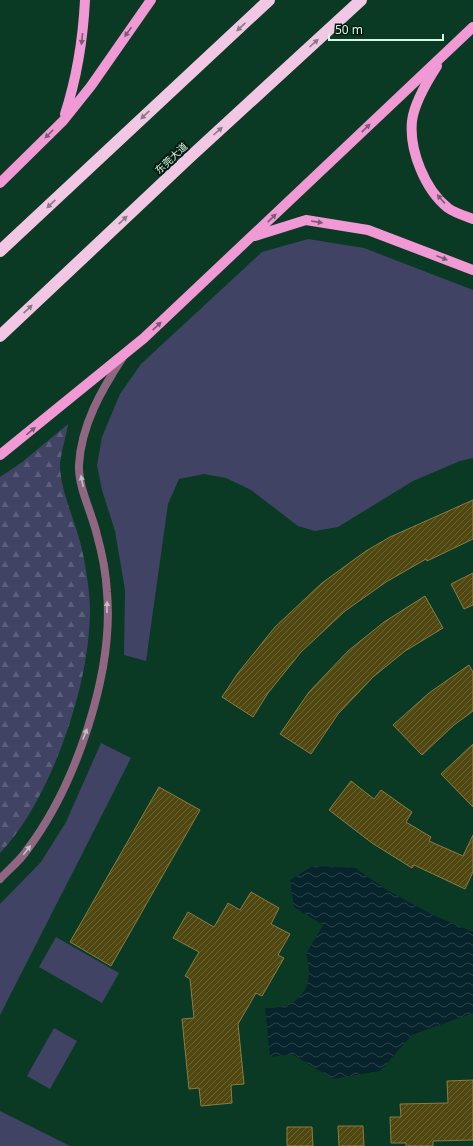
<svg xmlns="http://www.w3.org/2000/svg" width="473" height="1146" font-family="'Noto Sans','Noto Sans SC',sans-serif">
<defs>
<pattern id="forest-firs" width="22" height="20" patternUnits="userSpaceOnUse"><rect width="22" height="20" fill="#404364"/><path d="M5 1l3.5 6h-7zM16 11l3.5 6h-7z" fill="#5b5f7a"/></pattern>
<pattern id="water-waves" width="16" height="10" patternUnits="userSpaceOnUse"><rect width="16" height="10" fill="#07232b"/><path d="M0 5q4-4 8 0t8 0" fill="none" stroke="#2a444a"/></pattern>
<pattern id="building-hatch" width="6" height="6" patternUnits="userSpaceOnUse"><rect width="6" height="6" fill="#514811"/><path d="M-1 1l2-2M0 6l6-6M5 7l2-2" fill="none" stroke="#696334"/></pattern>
</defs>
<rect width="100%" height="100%" fill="#0a3924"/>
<!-- forest -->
<path fill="url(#forest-firs)" d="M 68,424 C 66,437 61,452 60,465 C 60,487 73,517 79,538 C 84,555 87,575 89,592 C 97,668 53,798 0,853 L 0,477 L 21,463 Z"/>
<!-- green -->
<g fill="#404364">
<path d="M 308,239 L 364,248 L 473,290 L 473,458 L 460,461 L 413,481 L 338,527 L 315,531 L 298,526 L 251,490 L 226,478 L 204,474 L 179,479 L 168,504 L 146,661 L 124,655 L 125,590 L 115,531 L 102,490 L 97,465 L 102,437 L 120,394 L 141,364 L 262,252 Z"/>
<path d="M 101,743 L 131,758 L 0,1015 L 0,904 L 41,862 L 66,822 Z"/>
<path d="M 56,937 L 119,973 L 102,1003 L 39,967 Z"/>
<path d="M 54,1028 L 77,1041 L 50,1089 L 27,1076 Z"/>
<path d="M 0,1111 L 70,1146 L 0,1146 Z"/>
</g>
<!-- water -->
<path fill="url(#water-waves)" d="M 313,866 L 355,868 L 387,890 L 431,914 L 473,932 L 473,1013 L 412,1035 L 380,1071 L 333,1079 L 292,1054 L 270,1057 L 265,1008 C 300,1009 316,987 306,954 L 323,925 L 294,907 L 290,880 Z"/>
<!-- building -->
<g fill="url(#building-hatch)" stroke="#877d44">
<path d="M 473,500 L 473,539 L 427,561 L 426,559 L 386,582 L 345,611 L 301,652 L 268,693 L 253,717 L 222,697 L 238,673 L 275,627 L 322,583 L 366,551 L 390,537 Z"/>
<path d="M 473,573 L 473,605 L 464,609 L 451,584 Z"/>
<path d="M 425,596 L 443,628 L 405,651 L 373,677 L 338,714 L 311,754 L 280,734 L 309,692 L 348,651 L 384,622 Z"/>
<path d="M 469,665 L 473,672 L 473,711 L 454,725 L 422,755 L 393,725 L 429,693 Z"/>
<path d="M 473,744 L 473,807 L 441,774 Z"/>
<path d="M 351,781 L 374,799 L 381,790 L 412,812 L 406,822 L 431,837 L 429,841 L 463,856 L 473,835 L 473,872 L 465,889 L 414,865 L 412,868 L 372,843 L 329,810 Z"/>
<path d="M 159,787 L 200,810 L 111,966 L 70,942 Z"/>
<path d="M 251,892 L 279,908 L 271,924 L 290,934 L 278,955 L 284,958 L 262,996 L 256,993 L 238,1024 L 244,1084 L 231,1085 L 232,1103 L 201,1106 L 199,1088 L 189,1089 L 182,1019 L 194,1018 L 190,979 L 185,976 L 199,952 L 173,938 L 188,912 L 214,927 L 228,903 L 240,910 Z"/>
<path d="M 473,1080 L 473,1140 L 433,1141 L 433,1146 L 406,1146 L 406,1143 L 391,1143 L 390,1117 L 401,1117 L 400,1104 L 448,1103 L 447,1081 Z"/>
<path d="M 338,1126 L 363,1126 L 364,1146 L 339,1146 Z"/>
<path d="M 287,1127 L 312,1127 L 313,1146 L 287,1146 Z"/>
</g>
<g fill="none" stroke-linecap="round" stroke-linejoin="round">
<!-- street -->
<path stroke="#916683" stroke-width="8" d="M 0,879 C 9,869 20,861 27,850 C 76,785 114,673 107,592 C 106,573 102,553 97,535 C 92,513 78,487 79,465 C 81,425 102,389 123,357"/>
<!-- primary -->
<g stroke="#f199d5" stroke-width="10">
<path d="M 437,66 C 428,80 414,104 412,121 C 409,150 425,190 448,208 C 455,213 465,216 473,219"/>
<path d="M 65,114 C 77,77 83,39 85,0"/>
<path d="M 0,183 L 63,121 L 91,86 L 151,0"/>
<path d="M 255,236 L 306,220 L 368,230 L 473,270"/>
<path d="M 0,455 L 144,338 L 473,27"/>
</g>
<!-- highway -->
<g stroke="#f2c7e3" stroke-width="12">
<path d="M 0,251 L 269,0"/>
<path d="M 0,336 L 190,157 L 361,0"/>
</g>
</g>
<!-- one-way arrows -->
<defs><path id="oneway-solid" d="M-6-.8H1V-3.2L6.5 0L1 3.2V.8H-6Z"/></defs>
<g fill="#877a84">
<use href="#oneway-solid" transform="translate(241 27) rotate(137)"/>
<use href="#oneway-solid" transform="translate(314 43) rotate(-42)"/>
<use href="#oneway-solid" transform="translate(145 115) rotate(137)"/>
<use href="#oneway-solid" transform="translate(218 131) rotate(-42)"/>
<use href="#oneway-solid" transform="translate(51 204) rotate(137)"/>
<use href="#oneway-solid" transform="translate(123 220) rotate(-43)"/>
<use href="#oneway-solid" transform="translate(28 309) rotate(-43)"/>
</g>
<g fill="#7b5b73">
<use href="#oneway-solid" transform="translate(128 32) rotate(126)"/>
<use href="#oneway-solid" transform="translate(82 39) rotate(96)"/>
<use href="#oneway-solid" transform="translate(366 128) rotate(-44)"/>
<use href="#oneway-solid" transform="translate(49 134) rotate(135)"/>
<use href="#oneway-solid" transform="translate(441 199) rotate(-131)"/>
<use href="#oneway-solid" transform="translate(272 218) rotate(-44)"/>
<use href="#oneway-solid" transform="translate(317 222) rotate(9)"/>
<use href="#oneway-solid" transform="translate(442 258) rotate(21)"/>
<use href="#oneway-solid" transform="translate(157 326) rotate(-43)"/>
<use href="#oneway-solid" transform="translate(31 431) rotate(-40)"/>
</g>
<g fill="#bec3c1">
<use href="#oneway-solid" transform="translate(82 481) rotate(-101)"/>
<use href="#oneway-solid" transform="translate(107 607) rotate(-89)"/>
<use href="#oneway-solid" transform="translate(85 734) rotate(-69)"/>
<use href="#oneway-solid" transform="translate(27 850) rotate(-52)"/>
</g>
<g text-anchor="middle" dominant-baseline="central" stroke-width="4" stroke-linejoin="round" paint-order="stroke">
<!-- street labels -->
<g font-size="10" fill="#d7f5e3" stroke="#051d11">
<text transform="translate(171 158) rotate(-43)">东莞大道</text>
</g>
</g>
<!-- scale -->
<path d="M329 34v6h114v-6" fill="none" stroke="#d7f5e3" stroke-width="2"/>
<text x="335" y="34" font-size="12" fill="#d7f5e3" stroke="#051d11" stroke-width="3" paint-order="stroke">50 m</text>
</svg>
